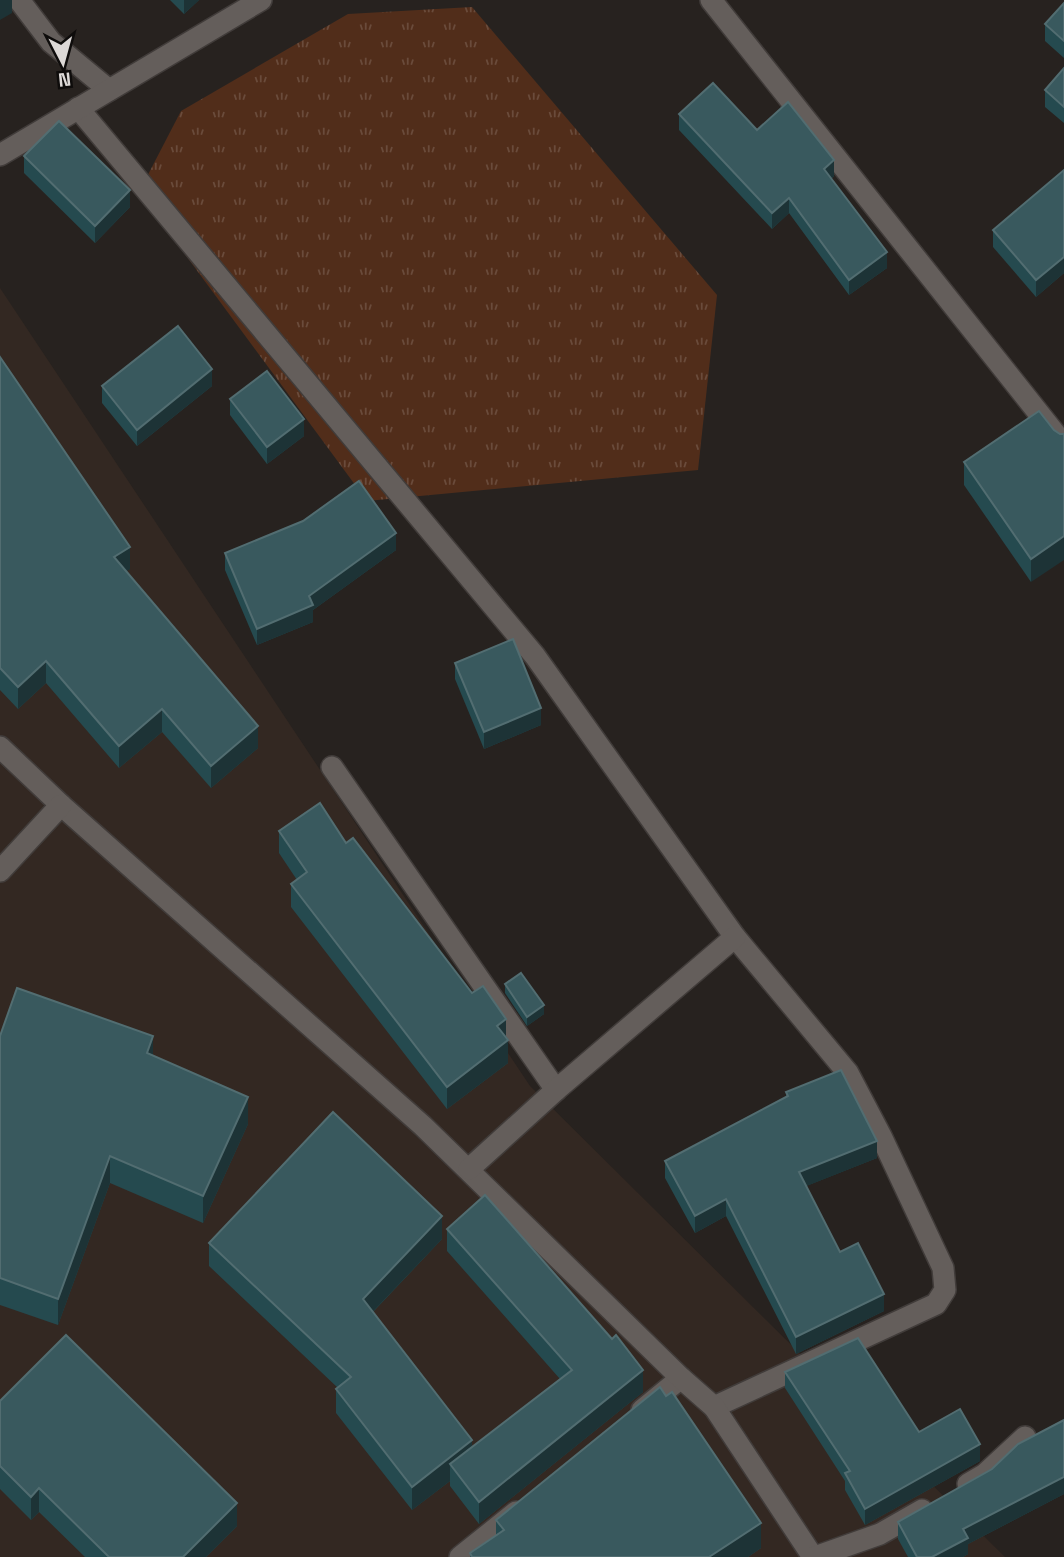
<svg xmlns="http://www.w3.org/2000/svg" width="1064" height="1557" font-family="'Space Grotesk',sans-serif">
<defs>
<pattern id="grass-tufts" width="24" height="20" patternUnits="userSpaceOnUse" patternTransform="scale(1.75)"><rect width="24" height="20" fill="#512d1a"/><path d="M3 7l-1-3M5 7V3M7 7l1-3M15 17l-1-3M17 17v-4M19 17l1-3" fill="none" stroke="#6a4b3b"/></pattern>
</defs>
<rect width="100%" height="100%" fill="#27221f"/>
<!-- built -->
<path fill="#332822" d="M 0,288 L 530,1086 L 1005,1557 L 0,1557 Z"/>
<!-- grass -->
<path fill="url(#grass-tufts)" d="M 472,7 L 717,295 L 698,470 L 367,501 L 139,192 L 181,111 L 348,14 Z"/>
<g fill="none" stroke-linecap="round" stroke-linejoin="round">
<defs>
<g id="lane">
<path d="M 642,1410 L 681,1378"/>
<path d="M 460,1557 L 516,1512"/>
</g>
<g id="street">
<path d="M 19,0 L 51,42 L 109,90"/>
<path d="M 711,0 L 1064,445"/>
<path d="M 78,108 L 535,656 L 735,937 L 848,1073 L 881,1136 L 943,1268 L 945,1290 L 936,1304 L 714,1407"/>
<path d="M 0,155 L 261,0"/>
<path d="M 0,747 L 61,805 L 423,1126 L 681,1378 L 714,1407 L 813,1557"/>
<path d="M 332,767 L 556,1090"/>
<path d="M 0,871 L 61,805"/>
<path d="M 469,1169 L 556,1090 L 735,937"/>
<path d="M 968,1484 L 985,1474 L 1025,1437"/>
<path d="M 815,1557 L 880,1534 L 922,1510"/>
</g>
</defs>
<!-- lane casing -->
<use href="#lane" stroke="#413c3a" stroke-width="24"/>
<!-- street casing -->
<use href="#street" stroke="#413c3a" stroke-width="24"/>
<!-- lane -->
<use href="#lane" stroke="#645e5b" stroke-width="21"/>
<!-- street -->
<use href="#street" stroke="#645e5b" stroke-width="21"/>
</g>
<!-- wall -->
<g fill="#254a4f">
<path d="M 170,0 L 199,0 L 184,14 Z"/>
<path d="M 1064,3 L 1064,58 L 1045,41 L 1045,24 Z"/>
<path d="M 1064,68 L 1064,123 L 1045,107 L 1045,90 Z"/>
<path d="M 679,114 L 757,130 L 834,176 L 831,179 L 887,268 L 849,295 L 789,213 L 772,229 L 679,130 Z"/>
<path d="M 24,156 L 130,207 L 95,243 L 24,173 Z"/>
<path d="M 1064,170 L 1064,273 L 1036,297 L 993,247 L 993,230 Z"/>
<path d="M 0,357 L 130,569 L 125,571 L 258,748 L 211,788 L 162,732 L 119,768 L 46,683 L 18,709 L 0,690 Z"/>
<path d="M 102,386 L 212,386 L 137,446 L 102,403 Z"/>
<path d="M 230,399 L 304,436 L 267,464 L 230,415 Z"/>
<path d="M 1039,411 L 1031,582 L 964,485 L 964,462 Z"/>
<path d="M 396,550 L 313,610 L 313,622 L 257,645 L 225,570 L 225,553 Z"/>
<path d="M 455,663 L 541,725 L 484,749 L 455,679 Z"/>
<path d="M 279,831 L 346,843 L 506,1038 L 508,1063 L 447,1109 L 291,907 L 291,884 L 297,880 L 279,853 Z"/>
<path d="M 505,984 L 544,1014 L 527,1026 L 505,993 Z"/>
<path d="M 0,1036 L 153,1056 L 248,1124 L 203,1223 L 110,1183 L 58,1325 L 0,1305 Z"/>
<path d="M 786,1092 L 877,1158 L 806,1186 L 840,1252 L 884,1311 L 796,1354 L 726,1216 L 695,1233 L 665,1178 L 665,1161 L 786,1097 Z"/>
<path d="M 447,1229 L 643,1392 L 479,1524 L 450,1486 L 450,1481 L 412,1510 L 336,1413 L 336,1389 L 338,1388 L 209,1266 L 209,1243 L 442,1239 L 373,1312 L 472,1447 L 560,1379 L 447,1251 Z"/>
<path d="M 785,1372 L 919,1432 L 980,1461 L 865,1525 L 845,1490 L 845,1481 L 785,1388 Z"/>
<path d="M 0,1401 L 237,1526 L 206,1557 L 85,1557 L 39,1512 L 31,1520 L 0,1489 Z"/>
<path d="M 1064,1420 L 1064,1494 L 968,1544 L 968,1554 L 963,1557 L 908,1557 L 898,1539 L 898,1522 L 992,1469 Z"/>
<path d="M 496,1520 L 761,1548 L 748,1557 L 470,1557 L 470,1553 L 496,1536 Z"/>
</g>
<!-- shaded-wall -->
<g fill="#1d3336">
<path d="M 0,0 L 12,0 L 12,13 L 0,20 Z"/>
<path d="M 184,0 L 199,0 L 184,14 Z"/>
<path d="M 834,160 L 834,176 L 824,185 L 824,169 Z"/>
<path d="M 130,190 L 130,207 L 95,243 L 95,226 Z"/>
<path d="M 789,198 L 789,213 L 772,229 L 772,213 Z"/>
<path d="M 887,252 L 887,268 L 849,295 L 849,280 Z"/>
<path d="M 1064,257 L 1064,273 L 1036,297 L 1036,280 Z"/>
<path d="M 212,369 L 212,386 L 137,446 L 137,430 Z"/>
<path d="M 304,419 L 304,436 L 267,464 L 267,447 Z"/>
<path d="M 396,533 L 396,550 L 313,610 L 313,622 L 257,645 L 257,629 L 309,596 Z"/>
<path d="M 1064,536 L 1064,560 L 1031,582 L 1031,559 Z"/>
<path d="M 130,547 L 130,569 L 114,580 L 114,557 Z"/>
<path d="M 46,661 L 46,683 L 18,709 L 18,687 Z"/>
<path d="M 541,708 L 541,725 L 484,749 L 484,732 Z"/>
<path d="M 162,709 L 162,732 L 119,768 L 119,746 Z"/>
<path d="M 258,726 L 258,748 L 211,788 L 211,766 Z"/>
<path d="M 544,1005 L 544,1014 L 527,1026 L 527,1017 Z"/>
<path d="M 506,1019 L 506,1041 L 497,1026 Z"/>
<path d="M 153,1036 L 153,1063 L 147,1053 Z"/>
<path d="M 508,1040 L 508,1063 L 447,1109 L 447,1087 Z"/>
<path d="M 248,1097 L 248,1124 L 203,1223 L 203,1196 Z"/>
<path d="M 877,1141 L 877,1158 L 799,1189 L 799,1172 Z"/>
<path d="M 110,1156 L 110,1183 L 58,1325 L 58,1299 Z"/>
<path d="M 726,1199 L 726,1216 L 695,1233 L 695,1216 Z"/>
<path d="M 442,1216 L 442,1239 L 363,1322 L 363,1299 Z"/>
<path d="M 884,1294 L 884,1311 L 796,1354 L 796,1337 Z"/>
<path d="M 643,1370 L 643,1392 L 479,1524 L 479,1502 Z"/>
<path d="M 472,1440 L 472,1463 L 450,1464 L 450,1481 L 412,1510 L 412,1487 Z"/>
<path d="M 980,1444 L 980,1461 L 865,1525 L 865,1509 Z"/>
<path d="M 1064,1477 L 1064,1494 L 968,1544 L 968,1554 L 963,1557 L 932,1557 L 963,1529 Z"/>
<path d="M 39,1488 L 39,1512 L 31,1520 L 31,1497 Z"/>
<path d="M 237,1503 L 237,1526 L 206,1557 L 183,1557 Z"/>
<path d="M 761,1523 L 761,1548 L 748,1557 L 709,1557 Z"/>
</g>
<!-- building -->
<g fill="#39595e" stroke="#526d71" stroke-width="2">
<path d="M 1064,3 L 1064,41 L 1045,24 Z"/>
<path d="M 1064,68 L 1064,107 L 1045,90 Z"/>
<path d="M 713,83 L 757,130 L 788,102 L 834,160 L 824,169 L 887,252 L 849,280 L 789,198 L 772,213 L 679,114 Z"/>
<path d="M 59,121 L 130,190 L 95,226 L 24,156 Z"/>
<path d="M 1064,170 L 1064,257 L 1036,280 L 993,230 Z"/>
<path d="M 178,326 L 212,369 L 137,430 L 102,386 Z"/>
<path d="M 0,357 L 130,547 L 114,557 L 258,726 L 211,766 L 162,709 L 119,746 L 46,661 L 18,687 L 0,668 Z"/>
<path d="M 267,371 L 304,419 L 267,447 L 230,399 Z"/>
<path d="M 1039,411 L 1054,430 L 1060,434 L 1064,434 L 1064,536 L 1031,559 L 964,462 Z"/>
<path d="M 359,481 L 396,533 L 309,596 L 313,605 L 257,629 L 225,553 L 303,521 Z"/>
<path d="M 513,639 L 541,708 L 484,732 L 455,663 Z"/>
<path d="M 320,803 L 346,843 L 353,838 L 472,993 L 483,986 L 506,1019 L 497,1026 L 508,1040 L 447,1087 L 291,884 L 307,872 L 279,831 Z"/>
<path d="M 521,973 L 544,1005 L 527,1017 L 505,984 Z"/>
<path d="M 17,988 L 153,1036 L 147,1053 L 248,1097 L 203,1196 L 110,1156 L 58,1299 L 0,1278 L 0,1036 Z"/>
<path d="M 841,1070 L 877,1141 L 799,1172 L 840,1252 L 858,1243 L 884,1294 L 796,1337 L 726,1199 L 695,1216 L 665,1161 L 788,1096 L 786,1092 Z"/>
<path d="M 333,1112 L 442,1216 L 363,1299 L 472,1440 L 412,1487 L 336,1389 L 351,1377 L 209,1243 Z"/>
<path d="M 485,1195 L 612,1339 L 616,1335 L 643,1370 L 479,1502 L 450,1464 L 572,1370 L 447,1229 Z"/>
<path d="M 66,1335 L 237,1503 L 183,1557 L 109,1557 L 39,1488 L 31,1497 L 0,1466 L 0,1401 Z"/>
<path d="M 858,1338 L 919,1432 L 960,1409 L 980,1444 L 865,1509 L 845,1473 L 850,1471 L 785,1372 Z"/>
<path d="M 660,1387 L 666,1396 L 672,1392 L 761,1523 L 709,1557 L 472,1557 L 470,1553 L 504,1530 L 496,1520 Z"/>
<path d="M 1064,1420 L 1064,1477 L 963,1529 L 968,1538 L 932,1557 L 917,1557 L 898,1522 L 992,1469 L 1018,1444 Z"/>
</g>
<!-- north arrow -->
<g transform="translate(63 63) rotate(174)" stroke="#0e0c0b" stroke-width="5" paint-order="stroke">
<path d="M0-5L12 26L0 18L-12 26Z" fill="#ddd9d7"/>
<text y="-10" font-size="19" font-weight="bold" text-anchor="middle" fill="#ddd9d7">N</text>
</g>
</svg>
